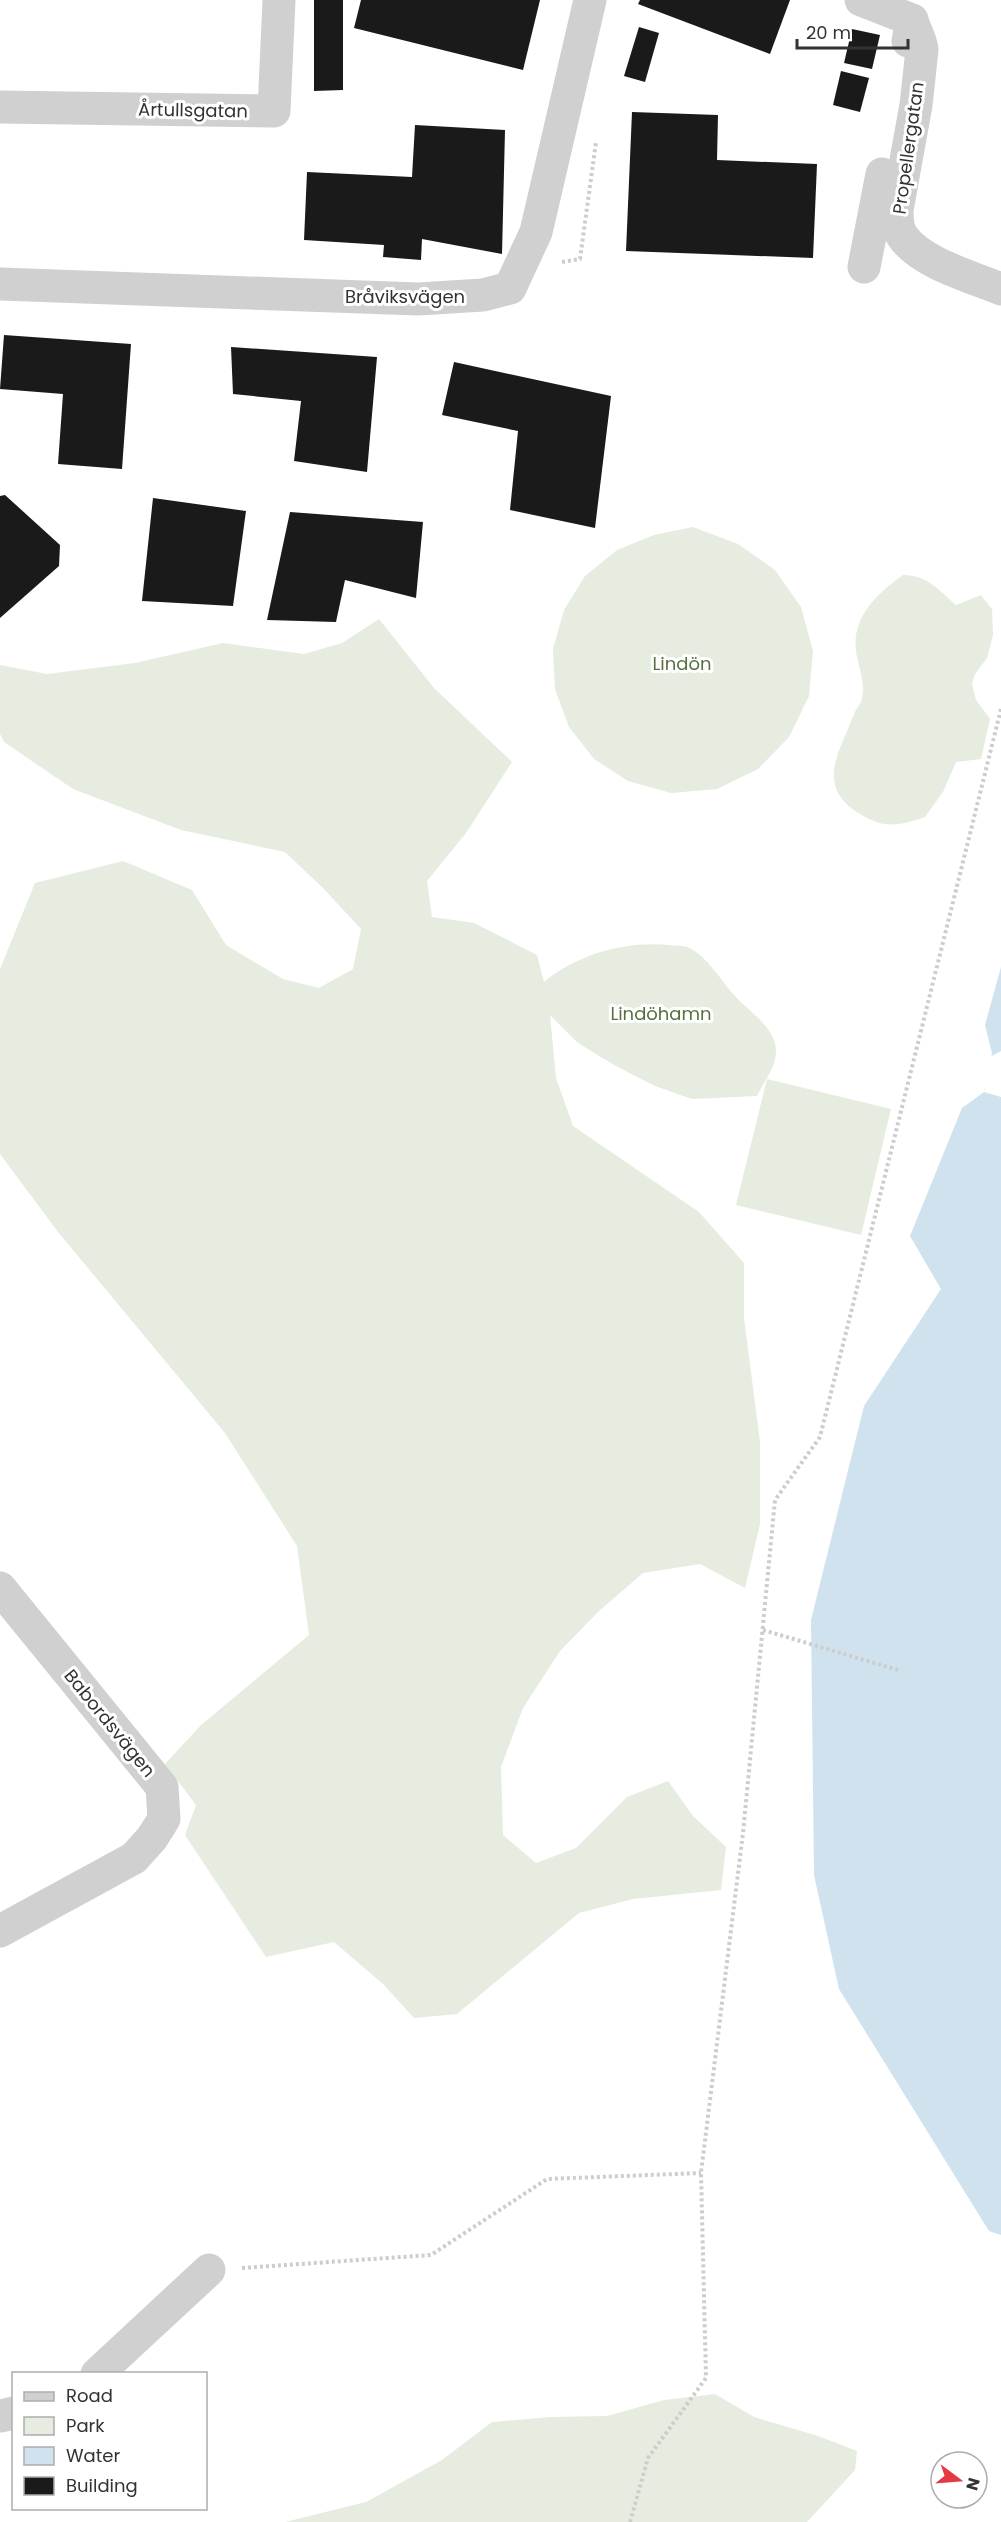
<svg xmlns="http://www.w3.org/2000/svg" width="1001" height="2522" font-family="Poppins,sans-serif">
<rect width="100%" height="100%" fill="#fff"/>
<!-- green -->
<g fill="#e6ecdf">
<path d="M 693,527 L 738,544 L 775,570 L 801,607 L 813,651 L 809,696 L 789,737 L 758,769 L 717,789 L 671,793 L 628,781 L 594,759 L 569,727 L 555,689 L 553,649 L 564,610 L 585,576 L 617,550 L 654,535 Z"/>
<path d="M 903,575 C 927,575 939,590 956,605 L 981,595 L 992,609 L 993,635 L 987,658 L 975,674 L 972,684 L 976,700 L 990,719 L 981,759 L 956,762 L 943,792 L 925,817 C 899,826 884,829 860,814 C 814,786 840,752 854,714 C 856,709 861,704 862,698 C 865,684 860,671 857,657 C 849,620 875,595 903,575 Z"/>
<path d="M 379,619 L 434,688 L 512,762 L 466,833 L 427,881 L 432,917 L 474,923 L 537,955 L 544,982 C 578,954 625,941 669,945 C 674,946 682,945 687,947 C 708,956 720,980 735,996 C 751,1014 782,1031 775,1059 C 773,1071 762,1085 757,1096 L 692,1099 L 655,1086 L 614,1065 L 578,1043 L 550,1015 L 556,1078 L 573,1126 L 699,1212 L 744,1263 L 744,1318 L 760,1442 L 760,1524 L 745,1588 L 700,1564 L 643,1573 L 599,1611 L 560,1651 L 523,1708 L 501,1767 L 503,1835 L 536,1863 L 576,1848 L 627,1797 L 668,1781 L 693,1816 L 726,1847 L 721,1890 L 633,1899 L 579,1913 L 457,2014 L 414,2018 L 383,1984 L 334,1942 L 266,1957 L 185,1835 L 196,1805 L 165,1764 L 201,1725 L 309,1635 L 297,1546 L 225,1433 L 58,1232 L 0,1154 L 0,969 L 35,883 L 123,861 L 192,890 L 226,945 L 283,979 L 319,988 L 353,969 L 361,929 L 323,888 L 285,852 L 181,830 L 73,789 L 4,742 L 0,734 L 0,665 L 47,674 L 135,663 L 223,643 L 304,654 L 342,643 Z"/>
<path d="M 767,1079 L 891,1109 L 861,1235 L 736,1205 Z"/>
<path d="M 715,2394 L 754,2417 L 818,2436 L 857,2451 L 855,2470 L 807,2522 L 285,2522 L 366,2502 L 442,2460 L 492,2422 L 551,2417 L 607,2416 L 664,2400 Z"/>
</g>
<!-- water -->
<path fill="#cfe2ee" d="M 1001,967 L 1001,2235 L 989,2231 L 839,1989 L 814,1875 L 811,1620 L 864,1406 L 941,1289 L 910,1236 L 962,1108 L 984,1092 L 992,1053 L 985,1025 Z"/>
<!-- pier -->
<path fill="#fff" d="M 1001,1051 L 1001,1097 L 984,1092 L 990,1057 Z"/>
<!-- building -->
<g fill="#1a1a1a">
<path d="M 314,0 L 343,0 L 343,90 L 314,91 Z"/>
<path d="M 361,0 L 540,0 L 523,70 L 354,28 Z"/>
<path d="M 640,0 L 790,0 L 770,54 L 638,4 Z"/>
<path d="M 639,27 L 659,33 L 645,82 L 624,76 Z"/>
<path d="M 852,29 L 880,35 L 872,69 L 844,63 Z"/>
<path d="M 841,71 L 869,78 L 860,112 L 833,105 Z"/>
<path d="M 632,112 L 718,115 L 717,160 L 817,164 L 813,258 L 626,251 Z"/>
<path d="M 415,125 L 505,130 L 502,254 L 422,239 L 421,260 L 383,257 L 384,245 L 304,240 L 307,172 L 412,177 Z"/>
<path d="M 4,335 L 131,344 L 122,469 L 58,464 L 63,394 L 0,389 Z"/>
<path d="M 231,347 L 377,357 L 367,472 L 294,461 L 301,401 L 233,394 Z"/>
<path d="M 454,362 L 611,396 L 595,528 L 510,510 L 518,431 L 442,415 Z"/>
<path d="M 5,495 L 60,545 L 59,566 L 0,618 L 0,496 Z"/>
<path d="M 153,498 L 246,511 L 233,606 L 142,601 Z"/>
<path d="M 290,512 L 423,522 L 416,598 L 345,580 L 336,622 L 267,620 Z"/>
</g>
<g fill="none" stroke-linecap="round" stroke-linejoin="round">
<!-- path -->
<g stroke="#cdcdcd" stroke-width="4" stroke-dasharray="3 3" stroke-linecap="butt">
<path d="M 562,262 L 580,259 L 596,142"/>
<path d="M 763,1630 L 898,1670"/>
<path d="M 242,2268 L 431,2255 L 547,2179 L 701,2173"/>
<path d="M 630,2522 L 648,2458 L 706,2378 L 701,2173 L 743,1833 L 775,1500 L 820,1437 L 1001,709"/>
</g>
<!-- minor -->
<g stroke="#d0d0d0" stroke-width="33">
<path d="M 861,0 L 912,20 L 908,41"/>
<path d="M 912,20 C 915,31 921,39 922,50 L 916,105 L 897,210 C 897,220 897,229 903,237 C 921,263 972,277 1001,289"/>
<path d="M 0,107 L 274,111 L 279,0"/>
<path d="M 864,267 L 882,174"/>
<path d="M 0,284 L 418,299 L 483,295 L 510,288 L 536,232 L 590,0"/>
<path d="M 0,1588 L 162,1787 L 164,1819 L 152,1838 L 134,1858 L 0,1931"/>
<path d="M 97,2374 L 209,2270"/>
<path d="M 0,2416 L 14,2413"/>
</g>
</g>
<g text-anchor="middle" dominant-baseline="central" stroke-width="6" stroke-linejoin="round" paint-order="stroke">
<!-- street labels -->
<g font-size="18" fill="#333" stroke="#fff">
<text transform="translate(193 110) rotate(1)">Årtullsgatan</text>
<text transform="translate(908 148) rotate(-82)">Propellergatan</text>
<text x="405" y="296">Bråviksvägen</text>
<text transform="translate(110 1723) rotate(51)">Babordsvägen</text>
</g>
<!-- park labels -->
<g font-size="18" fill="#56703f" stroke="#fff">
<text x="682" y="663">Lindön</text>
<text x="661" y="1013">Lindöhamn</text>
</g>
</g>
<!-- legend -->
<rect x="12" y="2372" width="195" height="138" fill="#ffffff" stroke="#adadad" stroke-width="1.5"/>
<rect x="24" y="2392" width="30" height="9" fill="#d0d0d0" stroke="#adadad" stroke-width="1.5"/>
<text x="66" y="2402" font-size="18" fill="#333333">Road</text>
<rect x="24" y="2417" width="30" height="18" fill="#e6ecdf" stroke="#adadad" stroke-width="1.5"/>
<text x="66" y="2432" font-size="18" fill="#333333">Park</text>
<rect x="24" y="2447" width="30" height="18" fill="#cfe2ee" stroke="#adadad" stroke-width="1.5"/>
<text x="66" y="2462" font-size="18" fill="#333333">Water</text>
<rect x="24" y="2477" width="30" height="18" fill="#1a1a1a" stroke="#adadad" stroke-width="1.5"/>
<text x="66" y="2492" font-size="18" fill="#333333">Building</text>
<!-- north arrow -->
<g transform="translate(959 2480) rotate(106)"><circle r="28" fill="#ffffff" stroke="#adadad" stroke-width="1.5"/>
<path d="M0-4.5L10 22L0 15L-10 22Z" fill="#e63946"/>
<text y="-9" font-size="16" font-weight="bold" text-anchor="middle" fill="#333333">N</text>
</g>
<!-- scale -->
<path d="M797 39v9h111v-9" fill="none" stroke="#333333" stroke-width="3"/>
<text x="806" y="39" font-size="18" fill="#333333" stroke="#ffffff" stroke-width="4.5" paint-order="stroke">20 m</text>
</svg>
